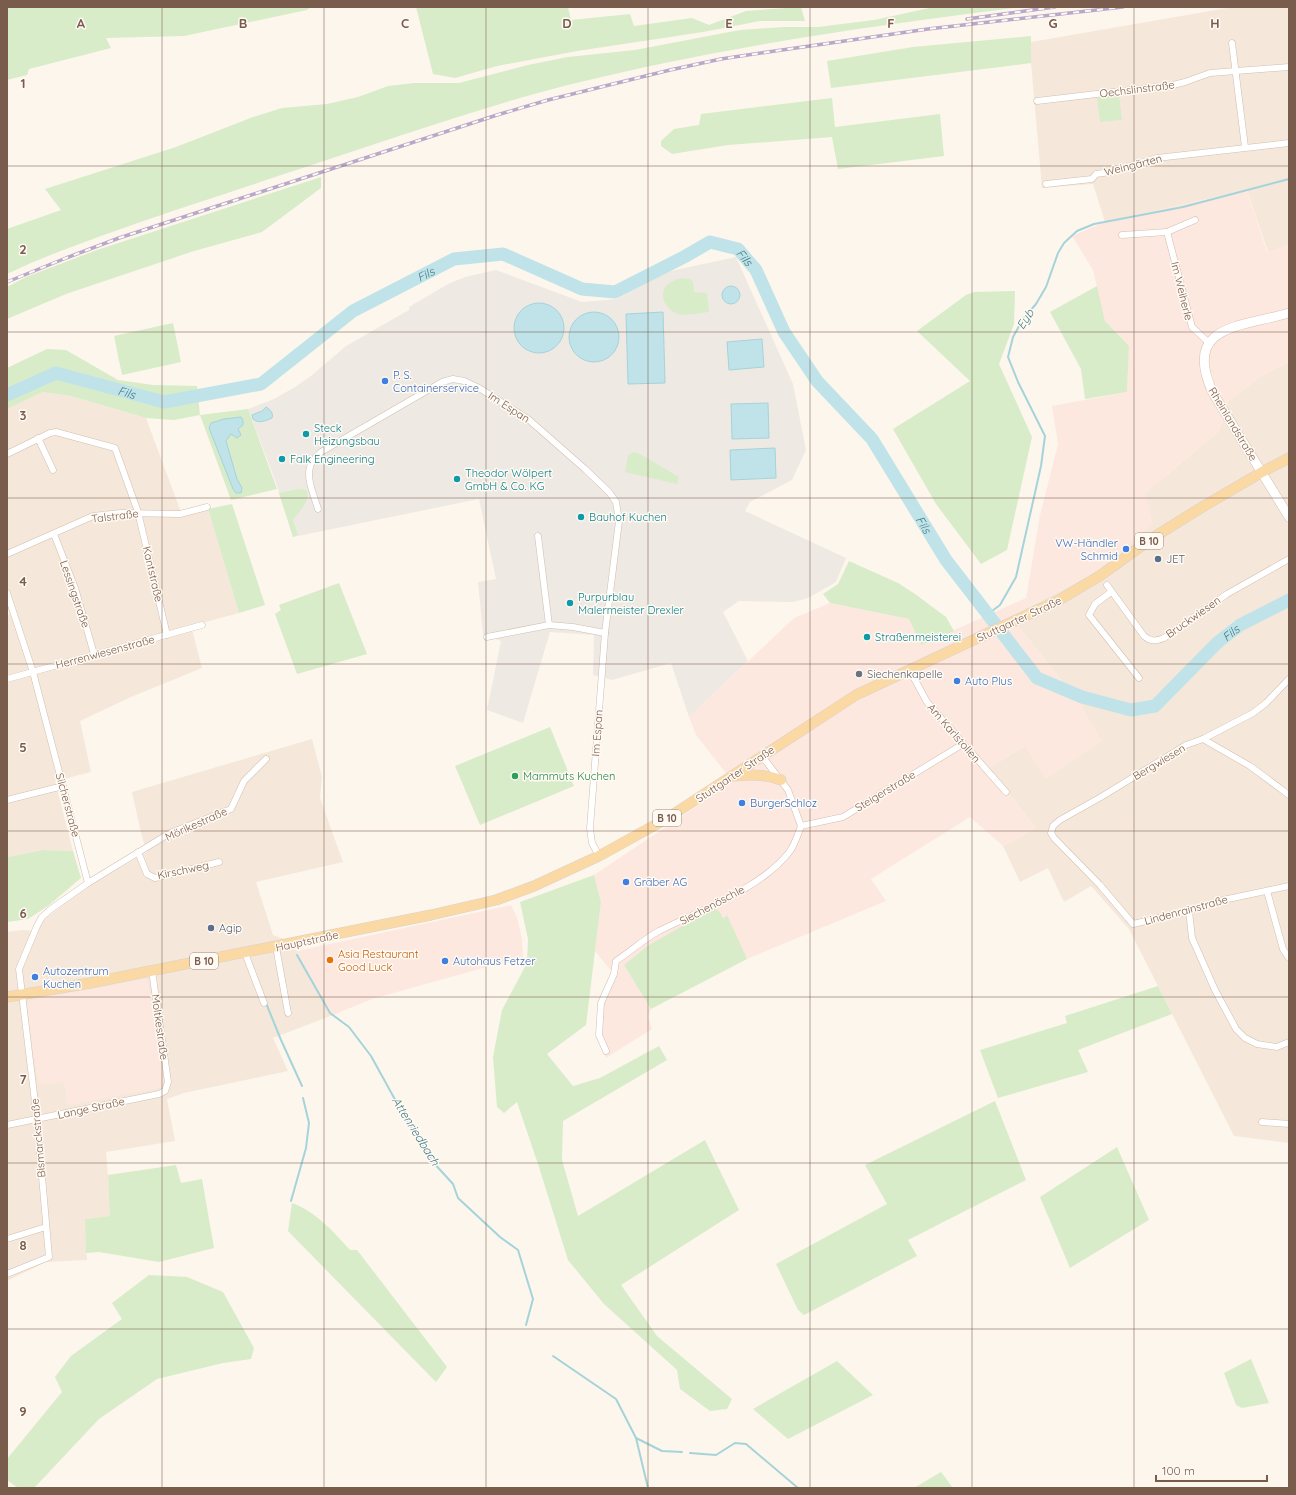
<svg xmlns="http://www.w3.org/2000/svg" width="1296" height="1495" font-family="Quicksand,sans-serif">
<rect width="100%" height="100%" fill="#fdf6ec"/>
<!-- residential -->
<g fill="#f5e8da">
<path d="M 1233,7 L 1289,7 L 1289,245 L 1268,252 L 1247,190 L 1105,222 L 1093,184 L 1042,188 L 1031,63 L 1031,42 Z"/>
<path d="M 1289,362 L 1289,1143 L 1234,1136 L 1129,929 L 1091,886 L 1064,902 L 1048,868 L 1020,882 L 1003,846 L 1036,828 L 989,768 L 1025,746 L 1080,704 L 1010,616 L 1096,572 L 1145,493 L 1219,431 L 1228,401 L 1261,376 Z"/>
<path d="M 43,392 L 71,396 L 146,418 L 182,515 L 208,509 L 239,613 L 191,626 L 202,668 L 131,697 L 80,721 L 91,772 L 55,781 L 73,851 L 43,850 L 7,857 L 7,615 L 10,614 L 7,605 L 7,409 Z"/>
<path d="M 312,739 L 322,777 L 320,798 L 343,862 L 256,882 L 273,935 L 284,939 L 297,951 L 333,1015 L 273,1038 L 288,1071 L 184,1093 L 167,1099 L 175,1141 L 106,1152 L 111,1216 L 85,1219 L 87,1260 L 46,1262 L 7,1281 L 7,932 L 22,930 L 38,931 L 44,920 L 59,908 L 91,885 L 147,852 L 142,837 L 132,792 Z"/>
</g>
<!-- commercial -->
<g fill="#fde8e0">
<path d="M 1247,190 L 1267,252 L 1289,245 L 1289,362 L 1261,376 L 1228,401 L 1219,431 L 1145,493 L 1153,524 L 1096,572 L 1010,616 L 1080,704 L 1102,741 L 1046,779 L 1025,746 L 989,768 L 1036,828 L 1003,846 L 970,817 L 871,879 L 886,901 L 747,959 L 742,951 L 727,915 L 624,965 L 651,1009 L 648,1016 L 652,1029 L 606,1058 L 597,1034 L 599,1003 L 612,972 L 595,951 L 601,902 L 594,875 L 733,782 L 696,735 L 689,717 L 794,618 L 830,603 L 909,619 L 921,645 L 1026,598 L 1040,515 L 1058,444 L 1052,406 L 1127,392 L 1129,346 L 1105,321 L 1093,270 L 1072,236 L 1105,222 Z"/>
<path d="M 511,905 L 517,917 L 522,939 L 523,957 L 372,999 L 333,1015 L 297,951 Z"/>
<path d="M 147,979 L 164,1079 L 163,1087 L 68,1105 L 64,1082 L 39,1085 L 30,1033 L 27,1001 Z"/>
</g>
<!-- industrial -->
<path fill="#efe9e4" d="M 736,257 L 793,384 L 806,450 L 792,480 L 750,502 L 745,511 L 846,558 L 836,582 L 808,598 L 793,602 L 739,601 L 723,612 L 748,661 L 689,717 L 671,663 L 612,680 L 593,675 L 594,635 L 550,632 L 523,723 L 487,710 L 501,641 L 483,634 L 478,582 L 496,579 L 479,499 L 293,537 L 275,480 L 248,409 L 274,399 L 295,387 L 311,376 L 346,346 L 409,310 L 409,307 L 448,284 L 465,277 L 496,270 L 582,302 L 617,299 L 666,272 Z"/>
<!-- green -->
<g fill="#d8ecc9">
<path d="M 7,7 L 311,7 L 307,10 L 184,36 L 106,38 L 111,48 L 29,69 L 27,75 L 7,80 Z"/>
<path d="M 416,7 L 568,7 L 571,20 L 630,14 L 634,26 L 692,18 L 709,25 L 746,11 L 801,7 L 805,21 L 760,21 L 703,32 L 577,51 L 497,66 L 455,78 L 433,74 Z"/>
<path d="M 934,7 L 1023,7 C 869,26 715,48 564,86 C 468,111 375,145 281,175 C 226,194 170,211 115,231 C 79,244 42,257 7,274 L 7,229 L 61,210 L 45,189 L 176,147 L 253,117 L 282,108 L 327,104 L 358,97 L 388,86 L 414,83 L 459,83 L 528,65 L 568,57 L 635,50 L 740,30 L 784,27 L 818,27 L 874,20 Z"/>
<path d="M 1031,36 L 1031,63 L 831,88 L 827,61 L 913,47 Z"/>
<path d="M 1119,95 L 1122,120 L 1100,122 L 1097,98 Z"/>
<path d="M 832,98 L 835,127 L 940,114 L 944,156 L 838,169 L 832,137 L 728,145 L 672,154 L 661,146 L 661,141 L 674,129 L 699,125 L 701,114 Z"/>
<path d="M 321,177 L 321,188 L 262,232 L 194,251 L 66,294 L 7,319 L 7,287 L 26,277 L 97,250 Z"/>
<path d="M 681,278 L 690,279 L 693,282 L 694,292 L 707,293 L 709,312 C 701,313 684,316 677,314 C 673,312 669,309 667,306 C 657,292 667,281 681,278 Z"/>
<path d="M 1097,286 L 1105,321 L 1129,346 L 1127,392 L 1085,399 L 1081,369 L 1050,312 Z"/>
<path d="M 1015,291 L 1014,324 L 999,364 L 1032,437 L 1007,550 L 981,564 L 936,504 L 893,429 L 970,381 L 917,331 L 966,295 L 974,292 Z"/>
<path d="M 173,323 L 181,362 L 122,375 L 114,336 Z"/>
<path d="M 47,349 L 66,350 L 118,380 L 153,385 L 197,386 L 200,415 L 248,409 L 277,489 L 231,500 L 200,415 L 174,420 L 146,418 L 71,396 L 43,392 L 7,409 L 7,368 Z"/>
<path d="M 634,452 L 640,454 L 679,477 L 677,484 L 625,472 L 628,455 Z"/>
<path d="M 299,489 L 307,490 C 310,502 300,511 293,520 L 298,535 L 293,537 L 279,493 Z"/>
<path d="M 232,504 L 265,605 L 239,613 L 208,509 Z"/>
<path d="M 849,561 L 898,583 L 915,594 L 946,617 L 954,631 L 921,645 L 909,619 L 830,603 L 823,594 L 838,584 Z"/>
<path d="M 339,583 L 367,654 L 297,674 L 275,614 L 281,610 L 279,605 Z"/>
<path d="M 550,727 L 574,786 L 480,825 L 455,766 Z"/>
<path d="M 43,850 L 73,851 L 81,878 L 48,906 L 28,919 L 7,922 L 7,857 Z"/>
<path d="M 594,875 L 601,902 L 586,1025 L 547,1054 L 573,1086 L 600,1078 L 659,1046 L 667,1060 L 563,1121 L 562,1160 L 578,1216 L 705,1140 L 739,1210 L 621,1285 L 657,1336 L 732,1399 L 727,1409 L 710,1411 L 680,1389 L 677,1370 L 604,1304 L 568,1260 L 539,1167 L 517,1102 L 504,1113 L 497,1107 L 493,1057 L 502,1010 L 527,963 L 528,939 L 520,902 Z"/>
<path d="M 714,908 L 720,912 L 723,918 L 727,915 L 747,959 L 651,1009 L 624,965 L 649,945 Z"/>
<path d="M 1158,986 L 1172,1014 L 1078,1050 L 1088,1072 L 998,1098 L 980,1050 L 1067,1023 L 1065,1016 Z"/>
<path d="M 995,1101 L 1026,1180 L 908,1240 L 917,1256 L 804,1315 L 798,1310 L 776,1264 L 887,1204 L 865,1165 Z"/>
<path d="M 1117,1147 L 1149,1220 L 1070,1268 L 1040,1197 Z"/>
<path d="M 176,1165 L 181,1183 L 202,1179 L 214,1248 L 159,1262 L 99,1252 L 86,1253 L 85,1219 L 110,1216 L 108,1175 Z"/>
<path d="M 292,1203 C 316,1212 333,1231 350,1250 L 357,1250 L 447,1367 L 436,1382 L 288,1231 Z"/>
<path d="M 149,1275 L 187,1277 L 223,1292 L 254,1348 L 251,1359 L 223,1363 L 157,1379 L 99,1419 L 34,1488 L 18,1488 L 7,1480 L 7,1459 L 62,1392 L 55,1377 L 71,1356 L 122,1319 L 112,1303 Z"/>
<path d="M 1251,1359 L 1269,1403 L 1242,1408 L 1236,1405 L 1224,1373 Z"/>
<path d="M 837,1361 L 873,1395 L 788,1439 L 753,1409 Z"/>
<path d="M 941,1472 L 953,1488 L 914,1488 Z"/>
</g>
<!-- water -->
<g fill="#bfe3e8" stroke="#a5d3da">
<circle cx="731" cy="295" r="9"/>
<circle cx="539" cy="328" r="25"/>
<path d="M 663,312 L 665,383 L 628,384 L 626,314 Z"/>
<circle cx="594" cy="337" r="25"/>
<path d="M 762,339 L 764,367 L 729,370 L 727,342 Z"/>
<path d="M 768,403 L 769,438 L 732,439 L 731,404 Z"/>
<path d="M 266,407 C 270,409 274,414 272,418 C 265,421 259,424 253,419 L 252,415 L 262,411 Z"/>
<path d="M 241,417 L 243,420 L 243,425 L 238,429 L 241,435 L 237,438 L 231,434 L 226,441 L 237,479 L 242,488 L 241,493 L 236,493 L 233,489 L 209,428 L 211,423 L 224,419 Z"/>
<path d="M 775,448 L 776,478 L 731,480 L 730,450 Z"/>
</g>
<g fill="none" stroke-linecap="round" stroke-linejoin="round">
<!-- stream -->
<g stroke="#a5d3da" stroke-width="2">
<path d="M 988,614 L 1000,605 L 1016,577 L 1041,466 L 1045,436 L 1018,382 L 1008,357 L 1013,337 L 1023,319 L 1036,304 L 1046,287 L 1058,253 L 1064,243 L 1077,231 L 1094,224 L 1183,207 L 1289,179"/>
<path d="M 297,955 L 330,1013 L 349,1027 L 371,1056 L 403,1114 L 432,1161 L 453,1184 L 458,1198 L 500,1237 L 518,1250 L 533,1299 L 526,1325"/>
<path d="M 266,1003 L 281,1040 L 302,1086"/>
<path d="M 291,1201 L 306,1148 L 309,1123 L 303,1098"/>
<path d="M 553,1356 L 616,1399 L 636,1438 L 648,1488"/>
<path d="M 636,1438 L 662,1451 L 682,1452"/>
<path d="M 690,1453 L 716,1455 L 735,1443 L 746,1444 L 798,1488"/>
</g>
<!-- river -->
<path stroke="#bfe3e8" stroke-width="13" id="s1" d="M 7,395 L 56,373 L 164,402 L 261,384 L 353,311 L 454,259 L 503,254 L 582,289 L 615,292 L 684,257 L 710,242 L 738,249 L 756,270 L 784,332 L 817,381 L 872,439 L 946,560 L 1037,678 L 1082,697 L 1131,710 L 1155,706 L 1217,643 L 1240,625 L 1289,600"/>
<defs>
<g id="street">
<path d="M 1232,43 L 1245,147"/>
<path d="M 1037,101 L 1173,85 L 1185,82 L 1210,73 L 1289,67"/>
<path d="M 1046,184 L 1092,179 L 1096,174 L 1110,172 L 1157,158 L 1289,143"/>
<path d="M 1167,232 L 1195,220"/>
<path d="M 1122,235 L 1167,232 L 1192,327 L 1209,343"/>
<path d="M 38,438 L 53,470"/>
<path d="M 7,454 L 50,433 L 56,432 L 115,448 L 138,512 L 167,635"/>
<path d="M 318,509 C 315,498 306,479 310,467 C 311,461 317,456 321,452 L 442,382 L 453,379 L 464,381 L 479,388 L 528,419 L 585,469 L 609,492 L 616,502 L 619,521 L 605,633 L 590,828 L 592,843 L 599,856"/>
<path d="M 54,534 L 75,588 L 94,654"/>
<path d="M 538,536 L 549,625"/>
<path d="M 7,554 L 93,516 L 121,513 L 180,514 L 207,507"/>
<path d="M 1107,585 L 1144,636 C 1151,642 1156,641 1164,638 L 1227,594 L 1289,559"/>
<path d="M 1111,592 L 1095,604 L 1089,615 L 1139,678"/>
<path d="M 7,593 L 33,672 L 88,883 L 51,909 L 42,917 L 37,926 L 19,969 L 37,1119 L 49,1257 L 7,1274"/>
<path d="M 487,637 L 549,625 L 573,627 L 605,633"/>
<path d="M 909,669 L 927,702 L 1006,792"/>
<path d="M 7,679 L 202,625"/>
<path d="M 1289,679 L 1266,703 L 1253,713 L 1203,739 L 1186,745 L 1101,797 L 1060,820 L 1053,826 L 1051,833 L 1054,838 L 1100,885 L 1133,924 L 1189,911 L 1223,900 L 1289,886"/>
<path d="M 1203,739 L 1250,766 L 1289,795"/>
<path d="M 7,800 L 63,786"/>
<path d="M 801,826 L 843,817 L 963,744"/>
<path d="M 138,852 L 147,874 L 155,878 L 219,862"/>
<path d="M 88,883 L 170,833 L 231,809 L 244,781 L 266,759"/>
<path d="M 1267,891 L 1283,949 L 1289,958"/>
<path d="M 1189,911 L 1192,938 L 1215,990 L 1236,1029 L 1245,1038 L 1257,1044 L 1277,1047 L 1289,1042"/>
<path d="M 276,947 L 288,1013"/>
<path d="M 245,953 L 264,1003"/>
<path d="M 606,1051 L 599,1035 L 601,1003 L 614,974 L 616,961 C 631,951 644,939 659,931 C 699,911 764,887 790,851 C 795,844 798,834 801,826 L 788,790 L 762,756"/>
<path d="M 1262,1122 L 1289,1124"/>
<path d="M 7,1125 L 159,1094 L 165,1091 L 168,1082 L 152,971"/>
<path d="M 7,1239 L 46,1227"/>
</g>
<path id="secondary" d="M 1289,313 C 1242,327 1181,324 1213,393 L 1289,517"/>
<g id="primary">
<path d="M 735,776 C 751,774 765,774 781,780"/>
<path d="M 7,997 L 90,983 L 431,915 L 496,900 L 534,886 L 599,856 L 666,819 L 856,695 L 1059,600 L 1101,575 L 1154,537 L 1199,509 L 1262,472 L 1289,458"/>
</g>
</defs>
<!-- street casing -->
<use href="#street" stroke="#d1beb0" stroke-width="7"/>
<!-- secondary casing -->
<use href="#secondary" stroke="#d6c0b0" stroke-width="10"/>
<!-- primary casing -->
<use href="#primary" stroke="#dad1cd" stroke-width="11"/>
<!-- street -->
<use href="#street" stroke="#fff" stroke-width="6"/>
<!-- secondary -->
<use href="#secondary" stroke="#fff" stroke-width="9"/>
<!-- primary -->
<use href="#primary" stroke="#fbd9a5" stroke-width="10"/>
<defs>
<g id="rail">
<path d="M 967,19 L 1055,7"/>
<path d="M 7,282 L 66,258 L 119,238 L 497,115 L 548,100 L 670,70 L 721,59 L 768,52 L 928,29 L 1123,7"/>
</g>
</defs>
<!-- rail casing -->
<use href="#rail" stroke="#b9a8c9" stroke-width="3.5"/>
<!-- rail -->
<use href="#rail" stroke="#fffaf3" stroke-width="2" stroke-dasharray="6" stroke-linecap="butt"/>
</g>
<!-- grid -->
<path fill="none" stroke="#7a5c4d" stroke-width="1" stroke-opacity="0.55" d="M 162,7 L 162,1488M 324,7 L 324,1488M 486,7 L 486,1488M 648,7 L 648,1488M 810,7 L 810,1488M 972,7 L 972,1488M 1134,7 L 1134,1488M 7,166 L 1289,166M 7,332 L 1289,332M 7,498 L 1289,498M 7,664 L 1289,664M 7,831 L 1289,831M 7,997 L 1289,997M 7,1163 L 1289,1163M 7,1329 L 1289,1329"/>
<!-- markers -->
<g fill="#3f7fe0" stroke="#fffaf3" stroke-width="1.5">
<circle cx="385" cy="381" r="4"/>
<circle cx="1126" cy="549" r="4"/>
<circle cx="957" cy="681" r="4"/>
<circle cx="742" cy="803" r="4"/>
<circle cx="626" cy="882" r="4"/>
<circle cx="445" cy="961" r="4"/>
<circle cx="35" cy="977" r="4"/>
</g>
<g fill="#0f9aa8" stroke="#fffaf3" stroke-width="1.5">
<circle cx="306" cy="434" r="4"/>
<circle cx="282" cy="459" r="4"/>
<circle cx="457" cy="479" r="4"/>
<circle cx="581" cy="517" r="4"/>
<circle cx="570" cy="603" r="4"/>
<circle cx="867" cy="637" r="4"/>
</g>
<g fill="#5c6f8a" stroke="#fffaf3" stroke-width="1.5">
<circle cx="1158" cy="559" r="4"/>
<circle cx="211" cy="928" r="4"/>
</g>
<circle fill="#6b7280" stroke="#fffaf3" stroke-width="1.5" cx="859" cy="674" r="4"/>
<circle fill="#2e9e5b" stroke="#fffaf3" stroke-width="1.5" cx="515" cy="776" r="4"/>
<circle fill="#e8710a" stroke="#fffaf3" stroke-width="1.5" cx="330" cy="960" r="4"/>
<g text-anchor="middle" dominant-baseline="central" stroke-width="3" stroke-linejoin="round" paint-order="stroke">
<!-- shield labels -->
<g fill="#fffaf3" stroke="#a28b7f" stroke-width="1">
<rect x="1135" y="533" width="28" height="16" rx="3"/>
<rect x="653" y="810" width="28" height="16" rx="3"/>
<rect x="190" y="953" width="28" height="16" rx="3"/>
</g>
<g font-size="10" font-weight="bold" fill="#7a5c4d">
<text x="1149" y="541">B 10</text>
<text x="667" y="818">B 10</text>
<text x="204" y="961">B 10</text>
</g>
<!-- street labels -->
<g font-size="11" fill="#7a5c4d" stroke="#fffaf3">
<text transform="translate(1137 89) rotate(-7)">Oechslinstraße</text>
<text transform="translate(1133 165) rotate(-14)">Weingärten</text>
<text transform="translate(1182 291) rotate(76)">Im Weiherle</text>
<text transform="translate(509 407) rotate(33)">Im Espan</text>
<text transform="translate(1233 424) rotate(59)">Rheinlandstraße</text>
<text transform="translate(115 516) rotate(-7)">Talstraße</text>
<text transform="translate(153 574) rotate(77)">Kantstraße</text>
<text transform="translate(75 594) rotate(71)">Lessingstraße</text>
<text transform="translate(1193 617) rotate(-35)">Bruckwiesen</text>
<text transform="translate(1019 619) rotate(-25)">Stuttgarter Straße</text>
<text transform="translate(105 652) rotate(-15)">Herrenwiesenstraße</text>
<text transform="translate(597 733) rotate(-86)">Im Espan</text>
<text transform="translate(954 733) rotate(49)">Am Karlstollen</text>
<text transform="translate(1159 762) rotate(-31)">Bergwiesen</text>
<text transform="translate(735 774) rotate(-34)">Stuttgarter Straße</text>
<text transform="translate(885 791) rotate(-31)">Steigerstraße</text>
<text transform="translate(68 805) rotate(75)">Silcherstraße</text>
<text transform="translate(196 824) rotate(-24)">Mörikestraße</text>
<text transform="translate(183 870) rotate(-12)">Kirschweg</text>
<text transform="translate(712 905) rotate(-28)">Siechenöschle</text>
<text transform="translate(1186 910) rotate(-15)">Lindenrainstraße</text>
<text transform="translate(307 941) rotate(-12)">Hauptstraße</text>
<text transform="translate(160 1027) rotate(82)">Moltkestraße</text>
<text transform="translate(91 1108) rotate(-12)">Lange Straße</text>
<text transform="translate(38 1138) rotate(-95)">Bismarckstraße</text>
</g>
<!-- shop labels -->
<g font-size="11" fill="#366cbe" stroke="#fffaf3" text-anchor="start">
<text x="393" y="375">P. S.<tspan x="393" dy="13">Containerservice</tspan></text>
<text x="1118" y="543" text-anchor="end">VW-Händler<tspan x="1118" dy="13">Schmid</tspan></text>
<text x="965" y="681">Auto Plus</text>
<text x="750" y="803">BurgerSchloz</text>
<text x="634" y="882">Gräber AG</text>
<text x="453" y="961">Autohaus Fetzer</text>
<text x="43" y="971">Autozentrum<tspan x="43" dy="13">Kuchen</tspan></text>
</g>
<!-- culture labels -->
<g font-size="11" fill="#0d838f" stroke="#fffaf3" text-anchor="start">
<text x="314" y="428">Steck<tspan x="314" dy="13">Heizungsbau</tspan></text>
<text x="290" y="459">Falk Engineering</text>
<text x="465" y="473">Theodor Wölpert<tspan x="465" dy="13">GmbH &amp; Co. KG</tspan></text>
<text x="589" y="517">Bauhof Kuchen</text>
<text x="578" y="597">Purpurblau<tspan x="578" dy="13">Malermeister Drexler</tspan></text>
<text x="875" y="637">Straßenmeisterei</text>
</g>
<!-- service labels -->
<g font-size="11" fill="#4e5e75" stroke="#fffaf3" text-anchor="start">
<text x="1166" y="559">JET</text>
<text x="219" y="928">Agip</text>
</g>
<!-- worship labels -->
<g font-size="11" fill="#5b616d" stroke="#fffaf3" text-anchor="start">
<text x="867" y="674">Siechenkapelle</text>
</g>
<!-- leisure labels -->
<g font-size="11" fill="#27864d" stroke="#fffaf3" text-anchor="start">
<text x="523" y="776">Mammuts Kuchen</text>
</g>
<!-- food labels -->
<g font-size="11" fill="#c56008" stroke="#fffaf3" text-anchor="start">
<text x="338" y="954">Asia Restaurant<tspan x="338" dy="13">Good Luck</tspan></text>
</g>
<!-- water labels -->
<g font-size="12" font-style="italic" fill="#437c86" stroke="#fffaf3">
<text stroke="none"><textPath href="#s1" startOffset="811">Fils</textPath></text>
<text stroke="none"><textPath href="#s1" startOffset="463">Fils</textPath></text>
<text transform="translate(1025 319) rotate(-57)">Eyb</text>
<text stroke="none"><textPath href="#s1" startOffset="127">Fils</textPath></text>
<text stroke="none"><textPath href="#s1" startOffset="1135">Fils</textPath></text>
<text stroke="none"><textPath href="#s1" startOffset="1555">Fils</textPath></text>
<text transform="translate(416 1131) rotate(58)">Attenriedbach</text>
</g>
</g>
<g font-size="13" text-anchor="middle" font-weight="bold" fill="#7a5c4d" stroke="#fffaf3" stroke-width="3" stroke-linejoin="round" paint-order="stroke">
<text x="81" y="28">A</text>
<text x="243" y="28">B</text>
<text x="405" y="28">C</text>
<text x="567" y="28">D</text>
<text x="729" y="28">E</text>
<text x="891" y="28">F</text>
<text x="1053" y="28">G</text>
<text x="1215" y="28">H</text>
<text x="23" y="88">1</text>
<text x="23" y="254">2</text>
<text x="23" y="420">3</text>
<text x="23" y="586">4</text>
<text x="23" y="752">5</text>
<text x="23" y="918">6</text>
<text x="23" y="1084">7</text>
<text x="23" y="1250">8</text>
<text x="23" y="1416">9</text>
</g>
<!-- border -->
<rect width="1296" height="1495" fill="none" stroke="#7a5c4d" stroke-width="16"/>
<!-- scale -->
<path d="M1156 1475v6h111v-6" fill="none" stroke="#7a5c4d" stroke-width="2"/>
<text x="1162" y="1475" font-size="12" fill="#7a5c4d" stroke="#fffaf3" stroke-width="3" paint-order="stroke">100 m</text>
</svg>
